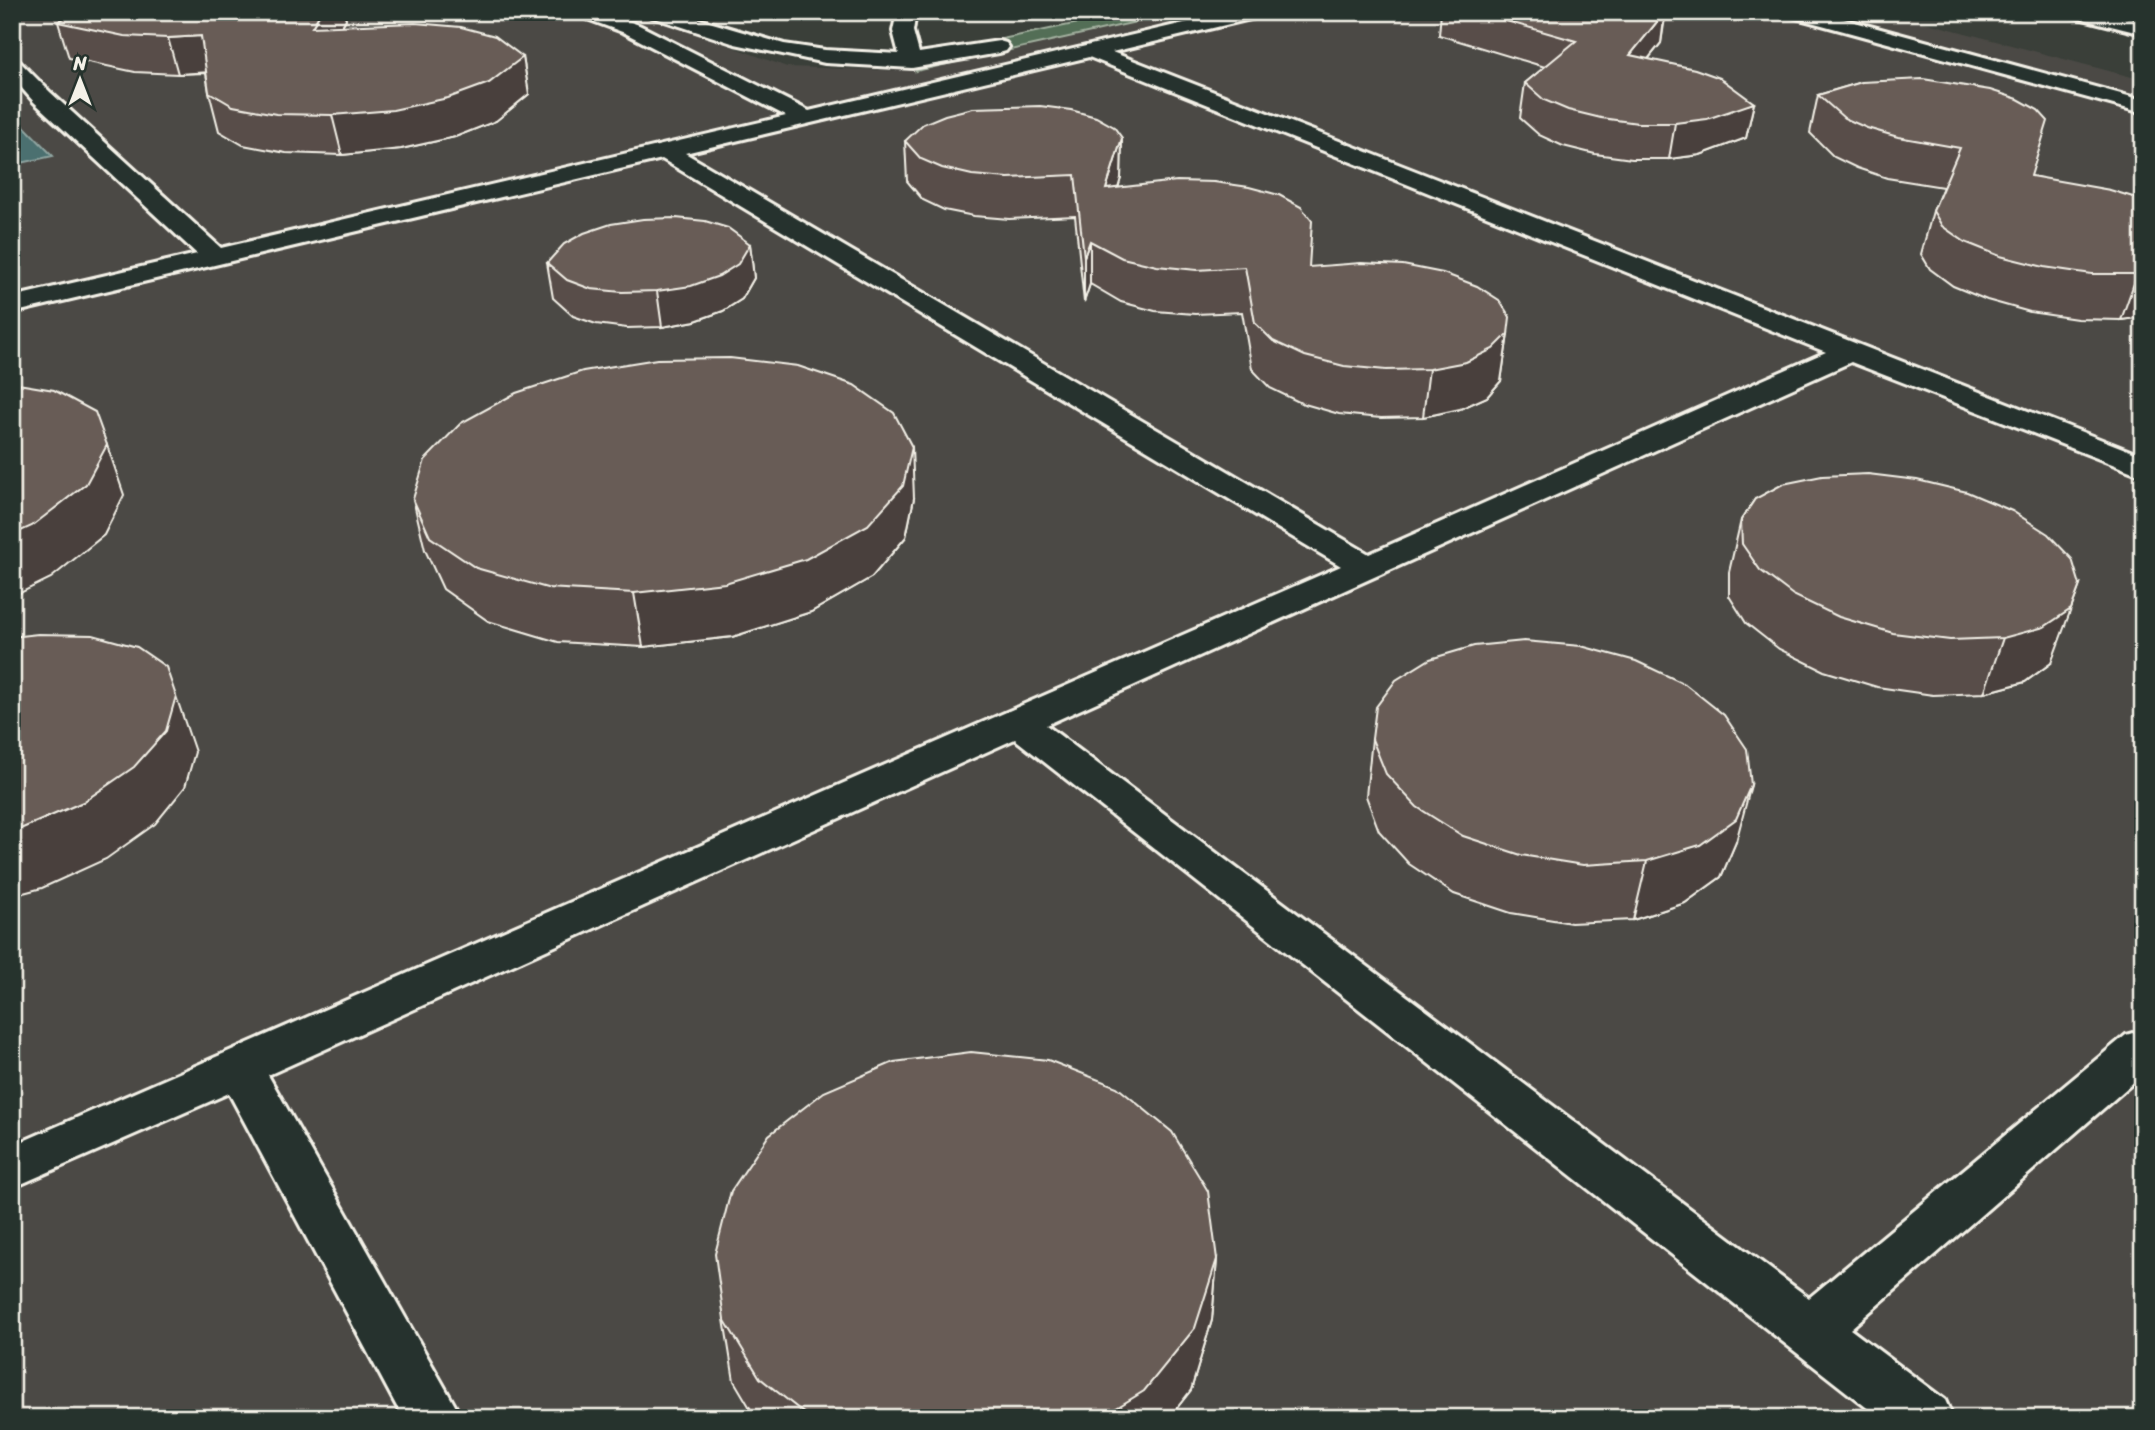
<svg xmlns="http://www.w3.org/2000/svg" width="2155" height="1430" font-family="Sriracha,sans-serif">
<rect width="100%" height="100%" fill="#3a3f39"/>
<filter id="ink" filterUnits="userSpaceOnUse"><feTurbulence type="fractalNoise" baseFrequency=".0143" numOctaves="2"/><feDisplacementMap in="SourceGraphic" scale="14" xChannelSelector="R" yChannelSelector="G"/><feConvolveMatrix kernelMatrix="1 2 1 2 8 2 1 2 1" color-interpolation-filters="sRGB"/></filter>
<g filter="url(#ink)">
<!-- built -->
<path fill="#4b4a45" d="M 12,12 L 637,12 L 787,67 L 916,71 L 1181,12 L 1886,12 L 2143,80 L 2143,1418 L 12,1418 Z"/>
<!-- green -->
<path fill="#526e56" stroke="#a3b09f" stroke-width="2" d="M 1131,12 L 1181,12 L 916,71 L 925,55 Z"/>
<!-- water -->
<path fill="#4b7070" stroke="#8fa4a0" stroke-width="2" d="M 20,122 L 53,156 L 12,165 L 12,124 Z"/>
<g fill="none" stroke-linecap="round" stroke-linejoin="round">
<defs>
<g id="minor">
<path d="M 577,12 L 604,12 L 639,25 L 809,111 L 1231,12 L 1265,12 L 1263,16 L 1112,52 L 2143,456 L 2143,476 L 1851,362 L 1046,725 L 1809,1298 L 2126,1035 L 2143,1030 L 2143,1074 L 1850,1329 L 1945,1400 L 1953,1418 L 1880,1418 L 1015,739 L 268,1075 L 462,1418 L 403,1418 L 229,1093 L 12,1188 L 12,1146 L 1341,566 L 662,159 L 12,313 L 12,297 L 197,254 L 34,102 L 12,77 L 12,59 L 19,61 L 50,92 L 221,248 L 786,116 L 625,33 L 579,16 ZM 1089,57 L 1826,352 L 1369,554 L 685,153 Z"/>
<path d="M 647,12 L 675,12 L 784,44 L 825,50 L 899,54 L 893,31 L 897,12 L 916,12 L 913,31 L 919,53 L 999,41 L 1006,43 L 1009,47 L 1006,51 L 999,53 L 912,68 L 825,63 L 735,44 L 649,16 Z"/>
<path d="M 1787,12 L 1818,12 L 2143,100 L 2143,113 L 1789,16 Z"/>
<path d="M 2069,12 L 2102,12 L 2143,22 L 2143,34 L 2071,16 Z"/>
</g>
</defs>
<!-- minor casing -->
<use href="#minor" stroke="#f4f1e8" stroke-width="6"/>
<!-- minor -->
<use href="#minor" fill="#26332d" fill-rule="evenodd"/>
</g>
<!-- wall -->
<g fill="#594e4a" stroke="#f4f1e8" stroke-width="2">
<path d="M 74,12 L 344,12 L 346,19 L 342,26 L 523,57 L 529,94 L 496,121 L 455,137 L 401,149 L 342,155 L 286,153 L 243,145 L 219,131 L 209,92 L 206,73 L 178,74 L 135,72 L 69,58 L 58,22 Z"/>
<path d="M 1441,12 L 1666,12 L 1661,43 L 1648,59 L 1754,103 L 1746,138 L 1700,155 L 1669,159 L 1632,159 L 1595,154 L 1563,146 L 1539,135 L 1520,118 L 1525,83 L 1545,67 L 1439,35 Z"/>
<path d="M 1862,82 L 2031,176 L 2143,200 L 2143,317 L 2121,320 L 2077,319 L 2030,312 L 1987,300 L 1953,286 L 1930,269 L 1921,254 L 1933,211 L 1943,187 L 1887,178 L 1857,168 L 1834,157 L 1810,133 L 1818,95 Z"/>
<path d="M 1122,138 L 1121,178 L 1118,187 L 1309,267 L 1508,334 L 1501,381 L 1487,397 L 1460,409 L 1423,417 L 1381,418 L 1339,414 L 1301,403 L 1270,388 L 1252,369 L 1242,312 L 1195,314 L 1155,311 L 1121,302 L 1090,284 L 1084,302 L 1075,216 L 1009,219 L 974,216 L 944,210 L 923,200 L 907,181 L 905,141 Z"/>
<path d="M 750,244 L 754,278 L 742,299 L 723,311 L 695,321 L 662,327 L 627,328 L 596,324 L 573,316 L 553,298 L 547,263 Z"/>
<path d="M 914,498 L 906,537 L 872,577 L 811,612 L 732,637 L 643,647 L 558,642 L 488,621 L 443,589 L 425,550 L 413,499 Z"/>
<path d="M 1755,499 L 2051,663 L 2025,682 L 1984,693 L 1933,695 L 1877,687 L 1824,671 L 1779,649 L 1746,623 L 1729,596 L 1729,572 L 1741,520 Z"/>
<path d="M 1372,739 L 1736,842 L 1721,877 L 1685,903 L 1633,920 L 1571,923 L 1511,913 L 1454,894 L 1409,864 L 1379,831 L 1366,796 Z"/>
<path d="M 1217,1259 L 1212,1320 L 1191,1390 L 1169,1418 L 756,1418 L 734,1381 L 724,1319 Z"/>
</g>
<!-- shaded-wall -->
<g fill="#48403c" stroke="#f4f1e8" stroke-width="2">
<path d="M 321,12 L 344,12 L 346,19 L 320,63 L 312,27 Z"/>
<path d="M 1665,12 L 1661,43 L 1624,89 L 1630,55 Z"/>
<path d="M 201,36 L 211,72 L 178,74 L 168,38 Z"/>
<path d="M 523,57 L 529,94 L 496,121 L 455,137 L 401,149 L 342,155 L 332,115 Z"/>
<path d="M 1754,103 L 1746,138 L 1700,155 L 1669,159 L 1675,123 Z"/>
<path d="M 1122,138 L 1121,178 L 1106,231 L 1106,189 Z"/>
<path d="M 1090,241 L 1090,284 L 1084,302 L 1084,257 Z"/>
<path d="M 750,244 L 754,278 L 742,299 L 723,311 L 695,321 L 662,327 L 657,291 Z"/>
<path d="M 2143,274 L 2143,317 L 2121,320 L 2137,275 Z"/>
<path d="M 1508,334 L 1501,381 L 1487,397 L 1460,409 L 1423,417 L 1429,369 Z"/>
<path d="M 107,445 L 124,495 L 104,535 L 51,578 L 12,597 L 12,535 Z"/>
<path d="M 912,447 L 914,498 L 906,537 L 872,577 L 811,612 L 732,637 L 643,647 L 634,593 Z"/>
<path d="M 2080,585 L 2051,663 L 2025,682 L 1984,693 L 2003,638 Z"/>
<path d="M 176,696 L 195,752 L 185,787 L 155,824 L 106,859 L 42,888 L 12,896 L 12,832 Z"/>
<path d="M 1751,785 L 1736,842 L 1721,877 L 1685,903 L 1633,920 L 1647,861 Z"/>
<path d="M 1217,1259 L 1212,1320 L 1191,1390 L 1169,1418 L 1100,1418 Z"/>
</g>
<!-- building -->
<g fill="#675b56" stroke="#f4f1e8" stroke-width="2">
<path d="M 74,12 L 321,12 L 312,27 L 415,23 L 461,27 L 495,36 L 523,57 L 489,83 L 448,98 L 393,110 L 332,115 L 276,114 L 233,106 L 209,92 L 201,36 L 168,38 L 124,36 L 58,22 Z"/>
<path d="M 1475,12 L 1665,12 L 1630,55 L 1695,69 L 1720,78 L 1754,103 L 1707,119 L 1675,123 L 1638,123 L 1601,118 L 1568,110 L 1544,100 L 1525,83 L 1576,41 Z"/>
<path d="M 1923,79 L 1990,90 L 2018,99 L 2038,110 L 2048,121 L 2031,176 L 2110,190 L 2143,200 L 2143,274 L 2092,274 L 2044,267 L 2000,256 L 1965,242 L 1942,226 L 1933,211 L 1960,148 L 1898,137 L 1867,128 L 1844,118 L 1818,95 L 1862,82 Z"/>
<path d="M 1040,106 L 1071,110 L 1096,117 L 1114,127 L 1122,138 L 1106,189 L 1177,181 L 1214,182 L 1249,187 L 1279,195 L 1301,207 L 1312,221 L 1309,267 L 1361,263 L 1403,265 L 1443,273 L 1477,286 L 1499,300 L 1510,317 L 1508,334 L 1493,349 L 1466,362 L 1429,369 L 1386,370 L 1344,366 L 1305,356 L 1273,341 L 1255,323 L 1245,267 L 1197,270 L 1157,266 L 1122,258 L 1090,241 L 1084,257 L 1075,175 L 1008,178 L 972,175 L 942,168 L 921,159 L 905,141 L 923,124 L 945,115 L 973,108 Z"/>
<path d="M 676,218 L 705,221 L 728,228 L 750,244 L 738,264 L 719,276 L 691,286 L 657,291 L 622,292 L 591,289 L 567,280 L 547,263 L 564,244 L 584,233 L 611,224 L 643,219 Z"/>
<path d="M 730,358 L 798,366 L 854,385 L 894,413 L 912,447 L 903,486 L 868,525 L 806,559 L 725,583 L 634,593 L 547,588 L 476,568 L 430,537 L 413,499 L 425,460 L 461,423 L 516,393 L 583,371 L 657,359 Z"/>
<path d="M 12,383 L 54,390 L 95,412 L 107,445 L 86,484 L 32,526 L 12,535 Z"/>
<path d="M 1868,474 L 1917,480 L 1967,492 L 2012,511 L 2048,534 L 2072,559 L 2080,585 L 2071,609 L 2044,627 L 2003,638 L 1950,640 L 1893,633 L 1839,617 L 1793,595 L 1760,570 L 1742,544 L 1741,520 L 1755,499 L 1783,484 L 1822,476 Z"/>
<path d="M 38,634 L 93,635 L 137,647 L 166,667 L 176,696 L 166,731 L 134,767 L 83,802 L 18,830 L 12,832 L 12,637 Z"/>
<path d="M 1524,641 L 1581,646 L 1636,661 L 1685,684 L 1724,715 L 1747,749 L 1751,785 L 1736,819 L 1700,845 L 1647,861 L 1583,865 L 1521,855 L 1463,836 L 1417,807 L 1386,774 L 1372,739 L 1376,707 L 1396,680 L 1430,659 L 1474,646 Z"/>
<path d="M 971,1052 L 1048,1060 L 1117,1087 L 1172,1132 L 1208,1191 L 1217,1259 L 1195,1328 L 1144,1391 L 1100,1418 L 810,1418 L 760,1378 L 724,1319 L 715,1254 L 731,1191 L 769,1135 L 824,1092 L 894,1062 Z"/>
</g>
</g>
<!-- margin -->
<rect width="2155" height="1430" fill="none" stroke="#26332d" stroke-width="42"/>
<rect x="21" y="21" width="2113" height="1388" fill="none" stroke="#f4f1e8" stroke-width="2.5" filter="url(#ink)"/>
<!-- north arrow -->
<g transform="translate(80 80)" stroke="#26332d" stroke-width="5" paint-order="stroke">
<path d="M0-5L12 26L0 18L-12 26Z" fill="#f4f1e8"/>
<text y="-10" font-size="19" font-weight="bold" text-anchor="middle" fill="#f4f1e8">N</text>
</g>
</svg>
